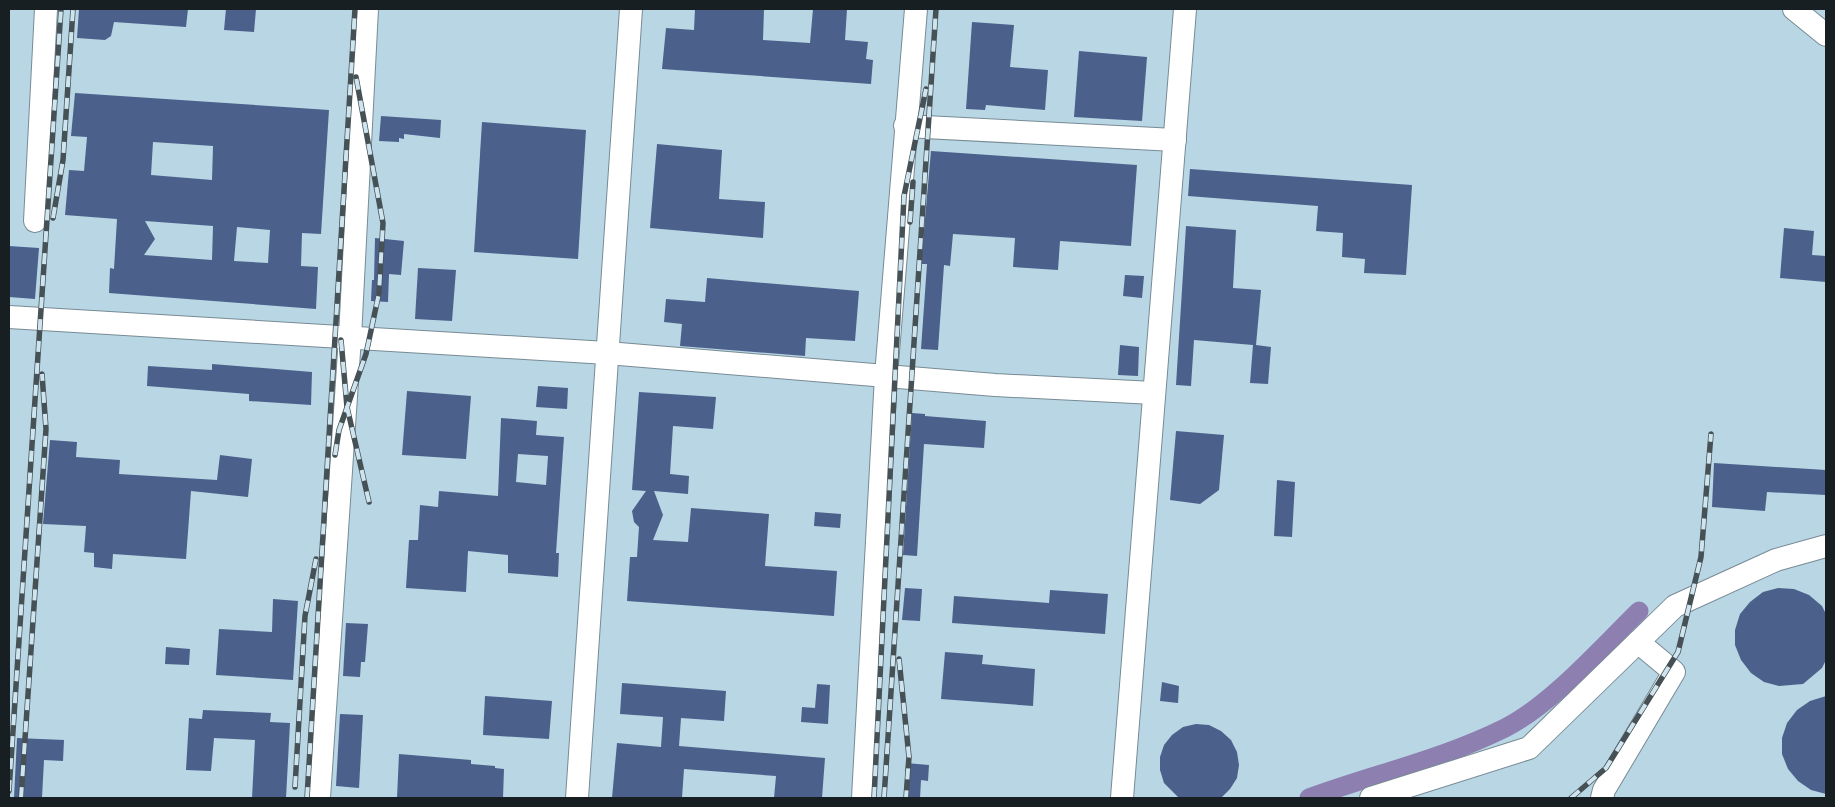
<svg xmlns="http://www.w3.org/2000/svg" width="1835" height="807" font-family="'Fira Sans Condensed',sans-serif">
<rect width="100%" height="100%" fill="#cee4ee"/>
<!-- built -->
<rect fill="#b9d6e4" x="9" y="9" width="1817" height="789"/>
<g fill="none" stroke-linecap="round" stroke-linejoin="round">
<!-- canal -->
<path stroke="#8d7fb0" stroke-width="19" d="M 1309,798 C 1374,774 1443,759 1505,728 C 1551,705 1602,647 1639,611"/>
</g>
<!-- building -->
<g fill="#4b608b" fill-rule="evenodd">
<path d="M 79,9 L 188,9 L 186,27 L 114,22 L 111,36 L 105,40 L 77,38 Z"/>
<path d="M 226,9 L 256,9 L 254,32 L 224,30 Z"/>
<path d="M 695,9 L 764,9 L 763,40 L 810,43 L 813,9 L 847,9 L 845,40 L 868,42 L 866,59 L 873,60 L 871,84 L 662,69 L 666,28 L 694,30 Z"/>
<path d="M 972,22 L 1014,25 L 1010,67 L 1048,70 L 1045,110 L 986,105 L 985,110 L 966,109 Z"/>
<path d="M 1079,51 L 1147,57 L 1142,121 L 1074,117 Z"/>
<path d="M 75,93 L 329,110 L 321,234 L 302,233 L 301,266 L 318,267 L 316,309 L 109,293 L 110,268 L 114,269 L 117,219 L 65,215 L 69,170 L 84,171 L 87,137 L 71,136 ZM 153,142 L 213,146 L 212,180 L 151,175 ZM 145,221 L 213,226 L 212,260 L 144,255 L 155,239 ZM 237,227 L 270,230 L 268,263 L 234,261 Z"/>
<path d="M 381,116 L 441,120 L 440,138 L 404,134 L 404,139 L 399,138 L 399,142 L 379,141 Z"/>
<path d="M 482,122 L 586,130 L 578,259 L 474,252 Z"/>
<path d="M 657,144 L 722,150 L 719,199 L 765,202 L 763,238 L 650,228 Z"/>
<path d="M 931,151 L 1137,165 L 1131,246 L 1060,241 L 1058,270 L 1013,267 L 1015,238 L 953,234 L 950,266 L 944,265 L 938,350 L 921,349 L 927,264 L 921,264 Z"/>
<path d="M 1190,169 L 1412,185 L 1406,275 L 1364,273 L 1365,259 L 1342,257 L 1343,233 L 1316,231 L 1318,206 L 1188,196 Z"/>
<path d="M 1186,226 L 1236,230 L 1233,288 L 1261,290 L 1256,345 L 1271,347 L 1268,384 L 1250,383 L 1253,345 L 1194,340 L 1191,386 L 1176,385 Z"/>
<path d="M 1784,228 L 1814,231 L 1812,255 L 1826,256 L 1826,282 L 1780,278 Z"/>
<path d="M 375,238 L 404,241 L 401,275 L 389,274 L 388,302 L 371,301 L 372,280 L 374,280 Z"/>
<path d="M 9,246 L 39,248 L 35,299 L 9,297 Z"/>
<path d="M 418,268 L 456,270 L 452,321 L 415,319 Z"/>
<path d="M 1125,275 L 1144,276 L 1142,298 L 1123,296 Z"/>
<path d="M 707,278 L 859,291 L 855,341 L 806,338 L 805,356 L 680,346 L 682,324 L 664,322 L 666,299 L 705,302 Z"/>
<path d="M 1120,345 L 1139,347 L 1138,376 L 1118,375 Z"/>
<path d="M 212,364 L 312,372 L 311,405 L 249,401 L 249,394 L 147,386 L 148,366 L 212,370 Z"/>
<path d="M 538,386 L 568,388 L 567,409 L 536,407 Z"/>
<path d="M 407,391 L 471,396 L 466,459 L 402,455 Z"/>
<path d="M 639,392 L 716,397 L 713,429 L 673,426 L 670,474 L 689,476 L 688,494 L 654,491 L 663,515 L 653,540 L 688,542 L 691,508 L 769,514 L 765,566 L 837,571 L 834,616 L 627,601 L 630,557 L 637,557 L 639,527 L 634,522 L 632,511 L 646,491 L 632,490 Z"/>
<path d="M 912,413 L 925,414 L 925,416 L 986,421 L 984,448 L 924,444 L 917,556 L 903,555 Z"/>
<path d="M 501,418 L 537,421 L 536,435 L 564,437 L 556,553 L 559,553 L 558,577 L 508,573 L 508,555 L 468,551 L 466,592 L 406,588 L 409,540 L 418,540 L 420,505 L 438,507 L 439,491 L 498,496 ZM 518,454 L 548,456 L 546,485 L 516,482 Z"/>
<path d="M 1176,431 L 1224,435 L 1219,490 L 1200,504 L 1170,500 Z"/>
<path d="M 50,440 L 77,442 L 76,457 L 120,460 L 119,474 L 217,480 L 220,455 L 252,459 L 248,497 L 191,491 L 186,559 L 113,554 L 112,569 L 94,567 L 94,553 L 84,552 L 86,526 L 43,524 Z"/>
<path d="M 1714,463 L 1826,470 L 1826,495 L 1767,492 L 1765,511 L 1712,507 Z"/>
<path d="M 1277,480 L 1295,482 L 1292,537 L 1274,536 Z"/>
<path d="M 815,512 L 841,514 L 840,528 L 814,526 Z"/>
<path d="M 905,588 L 922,589 L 920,621 L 902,620 Z"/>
<path d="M 1778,588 L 1794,589 L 1809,595 L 1822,606 L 1826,614 L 1826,660 L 1822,668 L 1803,684 L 1779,686 L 1764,682 L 1751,673 L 1741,660 L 1735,645 L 1735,630 L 1740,614 L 1750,602 L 1763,592 Z"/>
<path d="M 1050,590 L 1108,594 L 1105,634 L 952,623 L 954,596 L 1049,603 Z"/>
<path d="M 273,599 L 298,601 L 293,680 L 216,675 L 219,629 L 272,632 Z"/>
<path d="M 346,623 L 368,624 L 365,662 L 361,662 L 360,677 L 343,676 Z"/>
<path d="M 166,647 L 190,649 L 189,665 L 165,664 Z"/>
<path d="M 945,652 L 983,655 L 982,664 L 1035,669 L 1033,706 L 941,699 Z"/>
<path d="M 1162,682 L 1179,686 L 1178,703 L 1160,701 Z"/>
<path d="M 622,683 L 726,691 L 724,721 L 681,718 L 679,746 L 825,758 L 822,798 L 774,798 L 776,776 L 684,769 L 682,798 L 612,798 L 617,743 L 661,747 L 663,717 L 620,714 Z"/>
<path d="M 817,684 L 830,685 L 828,724 L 801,722 L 802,707 L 815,708 Z"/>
<path d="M 485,696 L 552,701 L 549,739 L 483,735 Z"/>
<path d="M 1826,696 L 1826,794 L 1811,790 L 1798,781 L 1788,769 L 1782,754 L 1782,738 L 1787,723 L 1797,710 L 1810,701 Z"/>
<path d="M 203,710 L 271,713 L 270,722 L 290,723 L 286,798 L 252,798 L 255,740 L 214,738 L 211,771 L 186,770 L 189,718 L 202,719 Z"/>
<path d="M 340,714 L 363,715 L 359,788 L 336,786 Z"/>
<path d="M 1196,724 L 1209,725 L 1221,731 L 1231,740 L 1237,752 L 1239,765 L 1237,778 L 1230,789 L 1221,798 L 1179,798 L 1164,783 L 1160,770 L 1160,757 L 1164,745 L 1172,735 L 1183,727 Z"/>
<path d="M 17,738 L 64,740 L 63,761 L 44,760 L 42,798 L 14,798 Z"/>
<path d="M 399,754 L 471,760 L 471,764 L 495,766 L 495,768 L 504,769 L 503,798 L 397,798 Z"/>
<path d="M 906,763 L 929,765 L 928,781 L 921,780 L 920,798 L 904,798 Z"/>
</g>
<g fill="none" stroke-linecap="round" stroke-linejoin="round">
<defs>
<g id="minor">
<path d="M 1794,9 L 1826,35"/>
<path d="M 905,126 L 1175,140"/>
<path d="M 35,221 L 46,9"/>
<path d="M 9,317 L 607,353 L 995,385 L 1154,393"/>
<path d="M 319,798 L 350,337 L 367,9"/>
<path d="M 577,798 L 631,9"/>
<path d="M 863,798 L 886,376 L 916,9"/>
<path d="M 1122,798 L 1185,9"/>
<path d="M 1371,798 L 1529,748 L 1675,606 L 1776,560 L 1826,546"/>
<path d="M 1602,798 L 1604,790 L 1674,672 L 1638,642"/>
</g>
</defs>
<!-- minor casing -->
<use href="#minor" stroke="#778b95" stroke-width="24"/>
<!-- minor -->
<use href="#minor" stroke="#fff" stroke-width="22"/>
<defs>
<g id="rail">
<path d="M 53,218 L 63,160 L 73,9"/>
<path d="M 910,222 L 913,182"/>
<path d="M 341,340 L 347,407 L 369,502"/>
<path d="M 335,455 L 339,430 L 366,354 L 379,293 L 383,223 L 356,77"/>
<path d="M 899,659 L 909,757 L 906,798"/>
<path d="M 295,787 L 305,616 L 316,559"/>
<path d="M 9,791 L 61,9"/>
<path d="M 21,798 L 46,429 L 42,374"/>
<path d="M 307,798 L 355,9"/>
<path d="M 874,798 L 904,196 L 926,89"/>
<path d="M 884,798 L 936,9"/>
<path d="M 1571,798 L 1606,768 L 1678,652 L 1701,557 L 1711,434"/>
</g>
</defs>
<!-- rail casing -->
<use href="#rail" stroke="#465156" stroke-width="5.5"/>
<!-- rail -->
<use href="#rail" stroke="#cee4ee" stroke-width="4" stroke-dasharray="11" stroke-linecap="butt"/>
</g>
<!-- border -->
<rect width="1835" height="807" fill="none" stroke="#171f22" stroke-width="20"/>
</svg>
